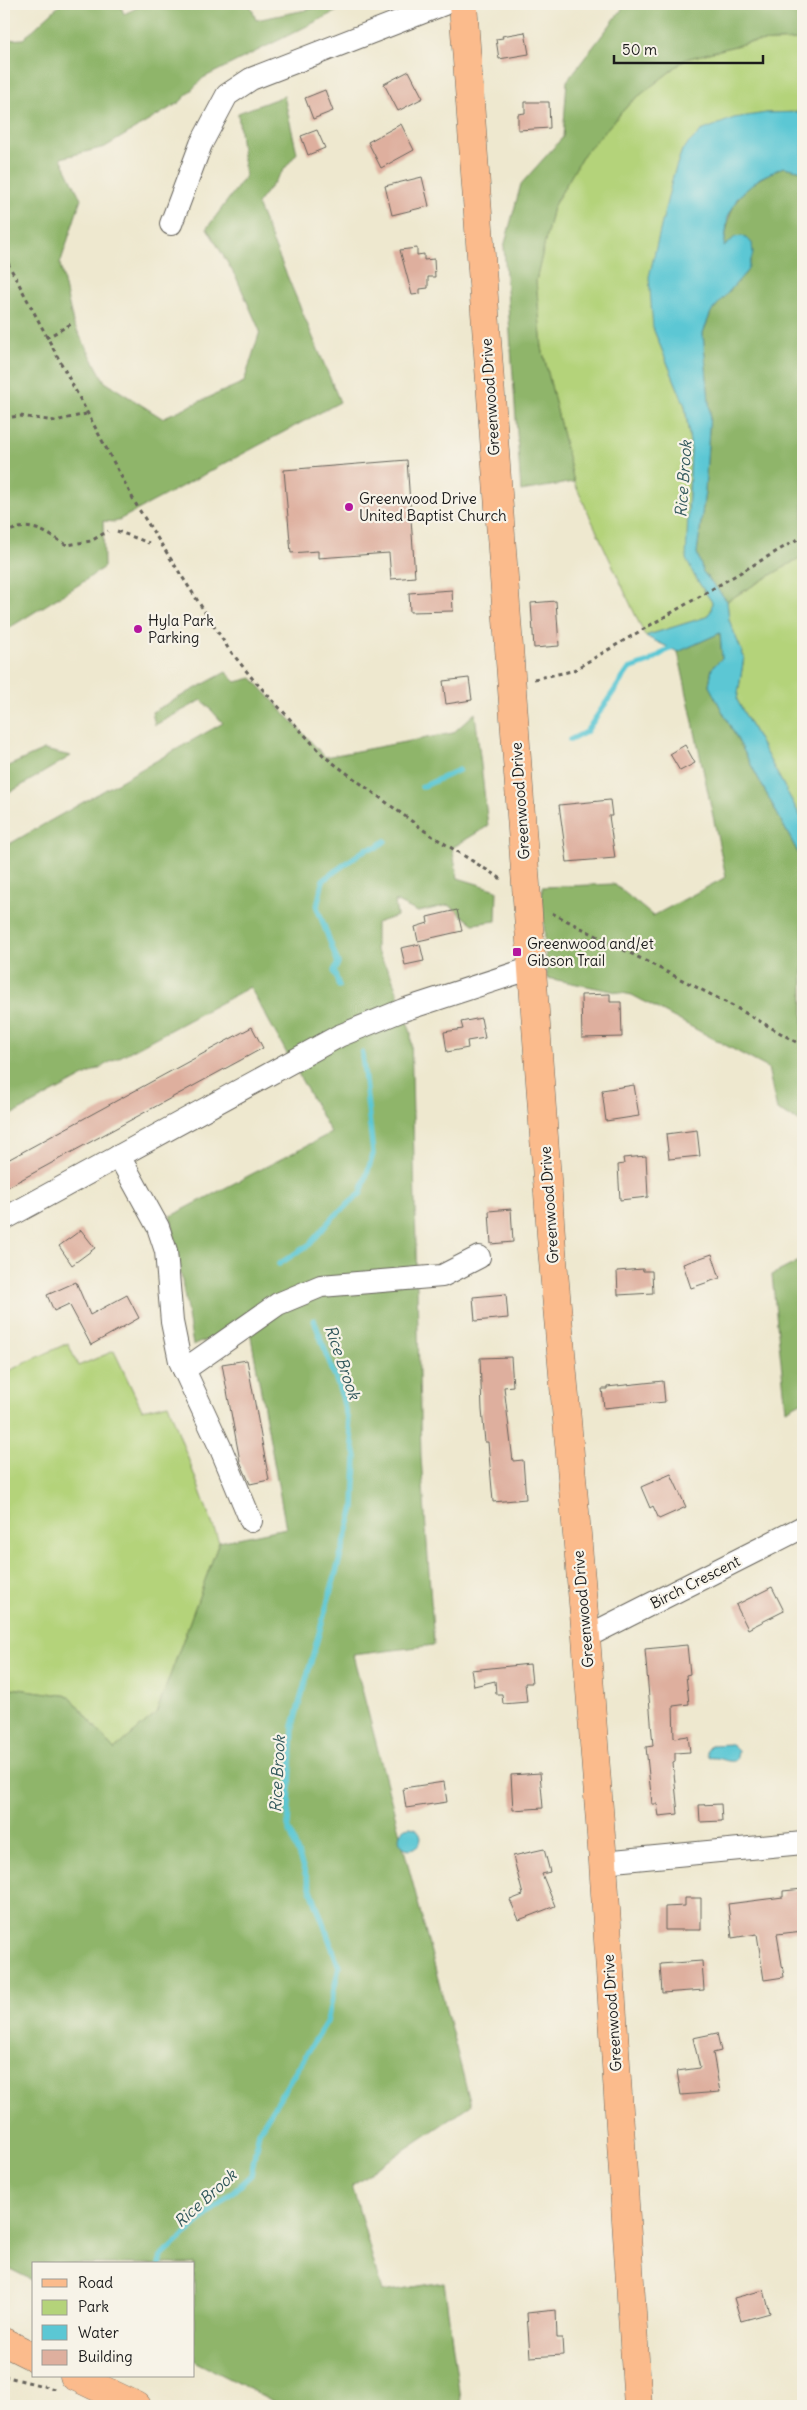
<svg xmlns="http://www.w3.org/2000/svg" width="807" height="2410" font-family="Delius,sans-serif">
<rect width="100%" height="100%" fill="#f7f3e8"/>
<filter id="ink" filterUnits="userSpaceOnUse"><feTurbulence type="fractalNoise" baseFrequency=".02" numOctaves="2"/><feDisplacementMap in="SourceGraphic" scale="10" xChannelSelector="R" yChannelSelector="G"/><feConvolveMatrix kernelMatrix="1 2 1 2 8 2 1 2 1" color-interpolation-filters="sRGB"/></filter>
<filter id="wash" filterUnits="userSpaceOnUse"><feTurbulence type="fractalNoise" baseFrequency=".0096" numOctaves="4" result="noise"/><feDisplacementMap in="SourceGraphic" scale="20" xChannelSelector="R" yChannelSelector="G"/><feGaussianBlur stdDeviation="1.12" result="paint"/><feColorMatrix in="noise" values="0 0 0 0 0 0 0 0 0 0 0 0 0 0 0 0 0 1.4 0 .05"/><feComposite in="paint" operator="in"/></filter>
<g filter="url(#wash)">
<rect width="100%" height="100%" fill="#eee8cf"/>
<!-- green -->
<g fill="#b4d37a" stroke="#68784b">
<path d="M 803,40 L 803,112 L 766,113 L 653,328 L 685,406 L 691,450 L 688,506 L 695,577 L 712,602 L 711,611 L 706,617 L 645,636 L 574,482 L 542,348 L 536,281 L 553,207 L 584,154 L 630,103 L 686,59 L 750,42 Z"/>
<path d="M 803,556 L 803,821 L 737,700 L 744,657 L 729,620 L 727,601 Z"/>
<path d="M 68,1343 L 78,1366 L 114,1351 L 142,1410 L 168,1404 L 219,1542 L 156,1714 L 114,1750 L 70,1696 L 11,1688 L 4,1677 L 4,1373 Z"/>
</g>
<!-- forest -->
<g fill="#8fb56a" stroke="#566843">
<path d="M 61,4 L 120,4 L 124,14 L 145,4 L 250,4 L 256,20 L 336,4 L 351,4 L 203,78 L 180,102 L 105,147 L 61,158 L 81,199 L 60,264 L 73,323 L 105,382 L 162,418 L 244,382 L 260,331 L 237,279 L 207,228 L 245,177 L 238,113 L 284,96 L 297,153 L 257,204 L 340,402 L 115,522 L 103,521 L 104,567 L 80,584 L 4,631 L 4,40 L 23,39 Z"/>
<path d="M 626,4 L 803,4 L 803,40 L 750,42 L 686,59 L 630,103 L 584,154 L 553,207 L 536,281 L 542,348 L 574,482 L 521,491 L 504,247 L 521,184 L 563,137 L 567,81 Z"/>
<path d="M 783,167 L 803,171 L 803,556 L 727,601 L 703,572 L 697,553 L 705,491 L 710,413 L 703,333 L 711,312 L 747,271 L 724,247 C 730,199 739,187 783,167 Z"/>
<path d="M 720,633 L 722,658 L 712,668 L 709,686 L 803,862 L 803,1123 L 777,1110 L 768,1068 L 632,995 L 547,978 L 542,887 L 614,884 L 653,916 L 726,877 L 678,652 Z"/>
<path d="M 226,672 L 236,682 L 252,678 L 325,757 L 453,733 L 475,713 L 488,826 L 452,848 L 458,878 L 497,890 L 496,921 L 473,924 L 449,905 L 418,912 L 395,901 L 397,916 L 376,923 L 376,950 L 392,977 L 411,1033 L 421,1457 L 434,1645 L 353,1655 L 471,2105 L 352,2185 L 382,2292 L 444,2282 L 461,2406 L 283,2406 L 194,2361 L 194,2264 L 34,2264 L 34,2281 L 4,2266 L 4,1677 L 11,1688 L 70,1696 L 114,1750 L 156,1714 L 219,1542 L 286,1528 L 249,1326 L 193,1345 L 171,1216 L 331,1133 L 250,987 L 4,1119 L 4,847 L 223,723 L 202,700 L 155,725 L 152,712 Z"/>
<path d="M 44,750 L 71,756 L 4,796 L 4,768 Z"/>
<path d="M 803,1259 L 803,1401 L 786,1410 L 772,1275 Z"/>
</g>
<!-- water -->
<g fill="#5bc7d4" stroke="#3c7278">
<path d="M 803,112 L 803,171 L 783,167 L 760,178 L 738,197 L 728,217 L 724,247 L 735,237 L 743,236 L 752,243 L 753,254 L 747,271 L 711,312 L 703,333 L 710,413 L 705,491 L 697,553 L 703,572 L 727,601 L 729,620 L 744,657 L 737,700 L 803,821 L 803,862 L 709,686 L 712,668 L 722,658 L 720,633 L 678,652 L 645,636 L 706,617 L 711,611 L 712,602 L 695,577 L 686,559 L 691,450 L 685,406 L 653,328 L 649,277 L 673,176 L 682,150 L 701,131 L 734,118 L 766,113 Z"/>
<path d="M 731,1744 L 738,1751 C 737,1767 727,1760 717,1758 C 716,1758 710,1758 709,1757 C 706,1755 707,1751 707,1749 L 711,1745 Z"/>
<circle cx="410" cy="1838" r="11"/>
</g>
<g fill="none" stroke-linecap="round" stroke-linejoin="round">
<!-- stream -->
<g stroke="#5bc7d4" stroke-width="5.5">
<path d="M 570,740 L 586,732 L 629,669 L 649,662 L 676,644"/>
<path d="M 422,787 L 459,770"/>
<path d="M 339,986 L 334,971 L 338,963 L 317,907 L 323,880 L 366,849 L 377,847 L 385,841"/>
<path d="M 279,1264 L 310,1244 L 332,1218 L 361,1193 L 373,1154 L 362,1053"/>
<path d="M 160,2264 L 162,2256 L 251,2175 L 259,2131 L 327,2021 L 339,1967 L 288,1826 L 293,1726 L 354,1508 L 356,1457 L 342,1396 L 314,1320"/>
</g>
</g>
<g id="blocks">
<!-- building -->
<g fill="#deaf9e">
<path d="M 525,32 L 529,54 L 499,59 L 496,39 L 503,38 L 502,36 Z"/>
<path d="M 409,71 L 423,98 L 398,111 L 384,84 Z"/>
<path d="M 325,90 L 333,111 L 313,119 L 305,98 Z"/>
<path d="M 525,102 L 549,102 L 550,128 L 518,130 L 518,114 L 525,113 Z"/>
<path d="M 401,124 L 414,150 L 381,168 L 368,142 Z"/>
<path d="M 317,130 L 325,148 L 308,155 L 301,136 Z"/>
<path d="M 422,177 L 429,206 L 392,215 L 385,186 Z"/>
<path d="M 417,248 L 417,255 L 424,254 L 424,260 L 434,259 L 435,277 L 428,277 L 428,288 L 420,289 L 420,294 L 412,295 L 400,250 Z"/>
<path d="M 407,460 L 415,577 L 391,579 L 389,553 L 318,558 L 318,551 L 291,553 L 284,470 Z"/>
<path d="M 452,590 L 453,611 L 410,612 L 409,593 Z"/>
<path d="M 556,601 L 559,646 L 534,648 L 531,603 Z"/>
<path d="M 469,678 L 472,700 L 446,704 L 443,681 Z"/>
<path d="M 685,745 L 695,763 L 680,771 L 670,754 Z"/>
<path d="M 610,800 L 612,816 L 609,816 L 615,858 L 567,862 L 559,805 Z"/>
<path d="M 457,910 L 462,931 L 418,941 L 415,927 L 428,923 L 427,917 Z"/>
<path d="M 420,944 L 424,961 L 405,965 L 401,948 Z"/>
<path d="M 610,994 L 610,1002 L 621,1002 L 622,1037 L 582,1038 L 581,995 Z"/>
<path d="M 481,1018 L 485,1038 L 467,1041 L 468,1048 L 447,1052 L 444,1032 L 463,1029 L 461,1022 Z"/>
<path d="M 252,1027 L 263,1048 L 4,1189 L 4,1162 Z"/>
<path d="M 634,1085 L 639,1116 L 606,1121 L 602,1090 Z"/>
<path d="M 697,1130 L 700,1156 L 669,1159 L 666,1134 Z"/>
<path d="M 646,1156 L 648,1197 L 620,1200 L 618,1165 L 624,1164 L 623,1158 Z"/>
<path d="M 511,1209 L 513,1242 L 491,1244 L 489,1211 Z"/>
<path d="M 81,1230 L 95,1248 L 72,1265 L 59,1246 Z"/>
<path d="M 712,1254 L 720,1278 L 691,1288 L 683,1264 Z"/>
<path d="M 643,1269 L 643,1271 L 652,1271 L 653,1293 L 618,1295 L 617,1271 Z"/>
<path d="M 76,1282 L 90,1315 L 127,1295 L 139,1318 L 91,1345 L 69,1304 L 54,1311 L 47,1295 Z"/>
<path d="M 506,1294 L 508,1318 L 475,1321 L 473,1297 Z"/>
<path d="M 511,1357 L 513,1386 L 504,1387 L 513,1461 L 523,1460 L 526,1499 L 493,1502 L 488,1442 L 485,1442 L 482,1410 L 480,1358 Z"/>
<path d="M 247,1360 L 269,1480 L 250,1484 L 240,1461 L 222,1364 Z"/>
<path d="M 663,1381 L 665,1402 L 604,1408 L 602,1389 L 607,1389 L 607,1387 Z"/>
<path d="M 671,1474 L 686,1507 L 659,1519 L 653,1506 L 650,1508 L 641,1487 Z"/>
<path d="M 772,1587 L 784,1611 L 748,1629 L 736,1605 Z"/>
<path d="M 687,1645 L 690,1674 L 686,1675 L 689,1704 L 673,1706 L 674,1738 L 688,1736 L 690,1752 L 675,1753 L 675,1762 L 673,1763 L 678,1814 L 659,1816 L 657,1804 L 652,1804 L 646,1747 L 653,1746 L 645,1649 Z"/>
<path d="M 530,1664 L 532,1683 L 525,1683 L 527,1702 L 503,1704 L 502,1694 L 496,1694 L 495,1681 L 474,1686 L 471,1670 Z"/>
<path d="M 540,1773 L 543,1808 L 513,1810 L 511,1775 Z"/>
<path d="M 444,1782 L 447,1802 L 406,1808 L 403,1788 Z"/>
<path d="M 721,1804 L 722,1821 L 700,1822 L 699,1805 Z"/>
<path d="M 544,1849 L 550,1872 L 542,1874 L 555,1906 L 519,1920 L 510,1900 L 523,1895 L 513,1856 Z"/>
<path d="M 803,1889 L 803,1931 L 777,1934 L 784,1977 L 764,1980 L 757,1934 L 732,1938 L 728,1904 L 783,1897 L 783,1891 Z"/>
<path d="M 685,1898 L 701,1898 L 701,1930 L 665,1930 L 665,1907 L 685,1906 Z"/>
<path d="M 702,1961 L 704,1990 L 662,1993 L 660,1964 Z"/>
<path d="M 717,2033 L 721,2051 L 713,2053 L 720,2092 L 681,2095 L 677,2071 L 700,2068 L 693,2038 Z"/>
<path d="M 764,2290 L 770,2313 L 741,2321 L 734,2298 Z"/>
<path d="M 556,2310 L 557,2338 L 562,2338 L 563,2355 L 530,2357 L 527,2313 Z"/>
</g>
</g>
</g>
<g filter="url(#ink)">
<use href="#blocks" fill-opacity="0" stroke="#66635b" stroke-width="1"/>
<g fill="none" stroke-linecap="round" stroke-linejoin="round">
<defs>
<g id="minor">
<path d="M 171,224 L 201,144 L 227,95 L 251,79 L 444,4"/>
<path d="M 119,1156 L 158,1227 L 166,1251 L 172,1322 L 180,1361 L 221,1449 L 251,1521"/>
<path d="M 4,1219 L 339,1036 L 403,1010 L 532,968"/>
<path d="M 184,1370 L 278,1304 L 321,1286 L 442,1276 L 479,1257"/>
<path d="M 586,1637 L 803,1527"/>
<path d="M 603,1862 L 803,1843"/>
</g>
<path id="major" d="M 463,4 L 552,1249 L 586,1637 L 603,1862 L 638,2406"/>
<g id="highway">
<path d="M 4,2342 L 34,2357"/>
<path d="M 74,2376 L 137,2406"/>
</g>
</defs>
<!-- minor casing -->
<use href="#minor" stroke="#66635b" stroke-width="24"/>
<!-- major casing -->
<use href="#major" stroke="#66635b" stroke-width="29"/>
<!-- highway casing -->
<use href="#highway" stroke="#66635b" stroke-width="29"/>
<!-- path -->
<g stroke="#66635b" stroke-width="3" stroke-dasharray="4 4" stroke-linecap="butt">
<path d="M 4,256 L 138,508 L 228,648 L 252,678 L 325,757 L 429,834 L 503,880"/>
<path d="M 46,338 L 73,323"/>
<path d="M 4,418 L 20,416 L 55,421 L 86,414"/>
<path d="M 117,531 L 149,543"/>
<path d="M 4,534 C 30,519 44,532 67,545 L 91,541 L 108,531"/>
<path d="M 534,679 L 572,671 L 594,658 L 803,536"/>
<path d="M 552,913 L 735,1007 L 803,1046"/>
<path d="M 4,2376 L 55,2389"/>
</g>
<!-- minor -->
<use href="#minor" stroke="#fff" stroke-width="22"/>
<!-- major -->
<use href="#major" stroke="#fbbb8c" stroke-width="28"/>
<!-- highway -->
<use href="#highway" stroke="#fbbb8c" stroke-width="28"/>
</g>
</g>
<!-- markers -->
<g fill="#b5179e" stroke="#f7f3e8" stroke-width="2">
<circle cx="349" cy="507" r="5"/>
<circle cx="138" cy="629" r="5"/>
<rect x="512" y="947" width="10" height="10" rx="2.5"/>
</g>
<g text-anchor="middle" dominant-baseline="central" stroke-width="4.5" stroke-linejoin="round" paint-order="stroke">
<!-- street labels -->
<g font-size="15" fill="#1c1c1c" stroke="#f7f3e8">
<text transform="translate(490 397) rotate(-94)">Greenwood Drive</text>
<text transform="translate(520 801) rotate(-94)">Greenwood Drive</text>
<text transform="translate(549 1205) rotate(-94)">Greenwood Drive</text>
<text transform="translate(695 1582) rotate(-27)">Birch Crescent</text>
<text transform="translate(583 1609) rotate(-95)">Greenwood Drive</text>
<text transform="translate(612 2013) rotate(-94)">Greenwood Drive</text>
</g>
<!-- poi labels -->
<g font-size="15" fill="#1c1c1c" stroke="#f7f3e8" text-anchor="start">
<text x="359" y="498">Greenwood Drive<tspan x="359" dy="17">United Baptist Church</tspan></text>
<text x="148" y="620">Hyla Park<tspan x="148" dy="17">Parking</tspan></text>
<text x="527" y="943">Greenwood and/et<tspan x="527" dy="17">Gibson Trail</tspan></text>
</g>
<!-- water labels -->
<g font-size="16" font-style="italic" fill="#32585c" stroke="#f7f3e8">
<text transform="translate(683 479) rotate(-86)">Rice Brook</text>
<text transform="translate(343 1362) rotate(71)">Rice Brook</text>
<text transform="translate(277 1774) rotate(-87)">Rice Brook</text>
<text transform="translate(205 2198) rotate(-42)">Rice Brook</text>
</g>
</g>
<!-- margin -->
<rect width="807" height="2410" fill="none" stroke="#f7f3e8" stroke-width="20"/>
<!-- legend -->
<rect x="32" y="2262" width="162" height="115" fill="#f7f3e8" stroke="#9f9d96"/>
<rect x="42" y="2279" width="25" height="8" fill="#fbbb8c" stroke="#9f9d96"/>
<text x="78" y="2288" font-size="15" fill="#1c1c1c">Road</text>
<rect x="42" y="2300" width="25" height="15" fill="#b4d37a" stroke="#9f9d96"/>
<text x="78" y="2312" font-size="15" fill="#1c1c1c">Park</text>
<rect x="42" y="2325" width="25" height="15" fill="#5bc7d4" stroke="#9f9d96"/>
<text x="78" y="2338" font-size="15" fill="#1c1c1c">Water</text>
<rect x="42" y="2350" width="25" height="15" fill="#deaf9e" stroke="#9f9d96"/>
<text x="78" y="2362" font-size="15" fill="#1c1c1c">Building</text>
<!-- scale -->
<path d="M614 55v8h149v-8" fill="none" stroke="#1c1c1c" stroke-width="2.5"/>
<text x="622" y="55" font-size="15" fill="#1c1c1c" stroke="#f7f3e8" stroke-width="4" paint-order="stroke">50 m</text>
</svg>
